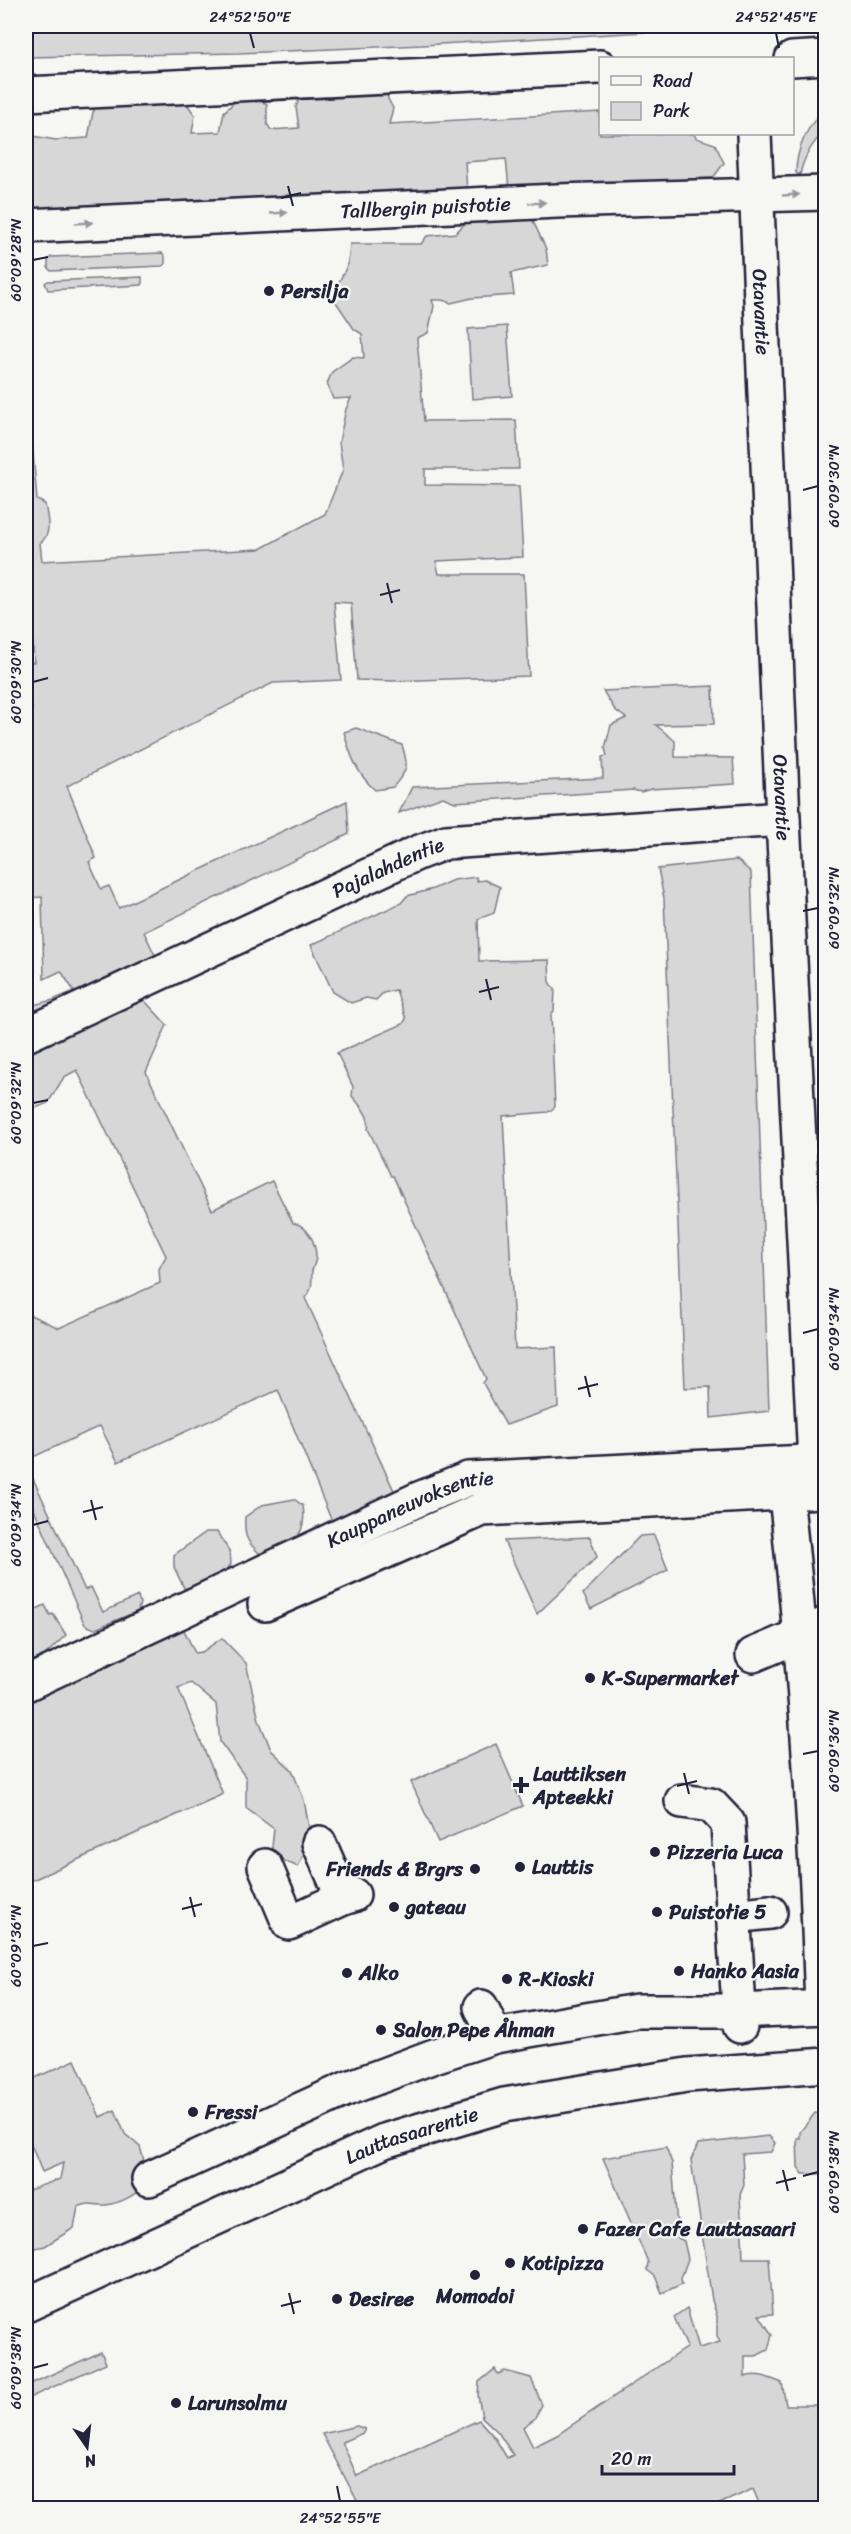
<svg xmlns="http://www.w3.org/2000/svg" width="851" height="2534" font-family="Sriracha,sans-serif">
<rect width="100%" height="100%" fill="#f6f6f2"/>
<filter id="ink" filterUnits="userSpaceOnUse"><feTurbulence type="fractalNoise" baseFrequency=".0167" numOctaves="2"/><feDisplacementMap in="SourceGraphic" scale="12" xChannelSelector="R" yChannelSelector="G"/><feConvolveMatrix kernelMatrix="1 2 1 2 8 2 1 2 1" color-interpolation-filters="sRGB"/></filter>
<g filter="url(#ink)">
<!-- green -->
<g fill="#d7d7d7" stroke="#7c7c89" stroke-width="1.5">
<path d="M 26,26 L 747,26 L 423,45 L 239,53 L 26,57 Z"/>
<path d="M 385,82 L 388,99 L 393,108 L 389,124 L 600,112 L 600,134 L 694,134 L 696,138 L 715,144 L 724,163 L 713,178 L 509,188 L 506,159 L 465,162 L 467,191 L 26,209 L 26,135 L 56,140 L 88,138 L 93,112 L 102,97 L 184,100 L 195,115 L 192,133 L 220,132 L 224,112 L 239,98 L 251,97 L 267,104 L 267,124 L 271,130 L 299,128 L 296,107 L 303,88 Z"/>
<path d="M 825,109 L 825,132 C 812,142 803,159 800,175 L 796,173 C 796,149 808,124 825,109 Z"/>
<path d="M 476,200 L 526,206 L 546,249 L 548,265 L 511,273 L 514,295 L 472,298 L 451,303 L 442,300 L 432,300 L 434,306 L 428,333 L 417,338 L 424,421 L 516,420 L 519,469 L 425,469 L 425,485 L 519,486 L 523,557 L 436,561 L 439,574 L 524,574 L 529,676 L 392,681 L 357,680 L 351,603 L 334,602 L 341,680 L 273,683 L 67,786 L 96,858 L 89,862 L 101,889 L 109,886 L 119,908 L 347,801 L 349,834 L 144,932 L 155,955 L 151,970 L 123,983 L 145,1001 L 167,1025 L 146,1072 L 212,1210 L 272,1181 L 293,1223 C 308,1225 316,1243 316,1257 C 316,1262 313,1266 312,1271 C 311,1282 314,1289 305,1298 L 396,1495 L 333,1524 L 278,1390 L 118,1462 L 100,1426 L 33,1457 L 28,1468 L 85,1590 L 91,1587 L 103,1612 L 138,1596 L 140,1603 L 138,1611 L 95,1629 L 85,1625 L 26,1491 L 26,1313 L 59,1328 L 160,1283 L 159,1269 L 166,1256 L 77,1070 L 64,1077 L 48,1103 L 26,1112 L 26,1021 L 32,1016 L 33,1005 L 53,1000 L 74,991 L 61,971 L 44,979 L 42,897 L 26,898 L 26,736 L 32,708 C 23,692 25,679 30,662 L 34,662 L 32,632 L 26,639 L 26,502 L 28,500 L 26,431 L 31,430 L 37,500 L 45,504 C 47,517 53,534 40,543 L 42,561 L 260,549 L 325,514 L 343,470 L 339,442 L 346,409 L 351,398 L 333,399 L 327,384 L 332,372 L 353,357 L 364,358 L 362,334 L 354,329 L 332,296 L 348,264 L 350,244 L 421,244 L 427,236 L 456,233 L 464,224 Z"/>
<path d="M 162,253 L 165,256 L 165,264 L 162,266 L 51,271 L 48,268 L 48,260 L 51,257 Z"/>
<path d="M 142,277 L 142,285 L 48,290 L 45,283 L 48,281 Z"/>
<path d="M 507,326 L 512,396 L 472,399 L 468,329 Z"/>
<path d="M 713,686 L 714,724 L 656,725 L 675,741 L 675,757 L 733,758 L 735,784 L 651,789 L 641,792 L 633,790 L 455,802 L 443,797 L 399,813 L 412,787 L 603,778 L 602,757 L 607,756 L 605,748 L 611,725 L 626,718 L 615,710 L 603,691 Z"/>
<path d="M 356,728 L 402,745 C 409,767 408,770 393,787 L 375,790 C 357,774 350,755 344,732 Z"/>
<path d="M 737,860 L 751,872 L 769,1411 L 711,1418 L 710,1387 L 685,1388 L 664,898 L 658,869 Z"/>
<path d="M 476,877 L 477,881 L 485,880 L 500,887 L 494,913 L 478,919 L 479,961 L 549,960 L 550,984 L 555,989 L 554,1011 L 551,1014 L 555,1107 L 548,1112 L 503,1116 L 515,1349 L 556,1347 L 558,1407 L 506,1425 L 483,1383 L 486,1379 L 393,1176 L 391,1176 L 368,1129 C 371,1117 360,1105 352,1096 L 353,1087 L 337,1053 L 403,1024 L 406,1019 L 396,990 L 383,993 L 376,1000 L 366,998 L 351,1003 L 333,992 L 311,945 L 401,903 L 407,896 L 433,889 L 453,880 Z"/>
<path d="M 294,1499 L 303,1506 C 306,1525 301,1534 289,1548 L 275,1548 L 260,1554 C 246,1541 244,1536 245,1517 L 262,1505 Z"/>
<path d="M 206,1532 L 217,1532 L 230,1552 L 231,1564 L 224,1574 L 198,1590 L 184,1588 L 174,1567 L 174,1555 Z"/>
<path d="M 654,1535 L 668,1570 L 591,1609 L 583,1594 L 640,1536 Z"/>
<path d="M 590,1537 L 597,1557 L 537,1614 L 504,1541 Z"/>
<path d="M 45,1605 L 50,1615 L 53,1614 L 66,1635 L 46,1654 L 56,1660 L 177,1626 L 184,1630 L 195,1653 L 202,1652 L 222,1638 L 246,1663 L 259,1720 L 271,1750 L 292,1770 L 304,1800 L 311,1839 L 298,1867 L 271,1855 L 274,1829 L 246,1808 L 246,1778 L 220,1742 L 216,1704 L 191,1683 L 178,1688 L 223,1794 L 26,1883 L 26,1614 Z"/>
<path d="M 496,1744 L 523,1806 L 438,1842 L 411,1782 Z"/>
<path d="M 75,2060 L 100,2117 L 115,2110 L 125,2134 L 140,2147 L 147,2171 L 145,2187 C 132,2196 122,2203 106,2205 C 93,2206 92,2201 78,2207 L 74,2228 L 45,2246 L 26,2250 L 26,2191 L 60,2179 L 63,2163 L 42,2172 L 26,2132 L 26,2082 Z"/>
<path d="M 815,2113 L 825,2115 L 825,2174 L 803,2174 L 798,2167 L 797,2138 L 800,2138 L 800,2132 Z"/>
<path d="M 769,2136 L 775,2143 L 771,2152 L 742,2154 L 744,2185 L 740,2195 L 743,2258 L 769,2258 L 773,2314 L 759,2315 L 772,2335 L 768,2350 L 756,2356 L 745,2356 L 745,2377 C 757,2372 769,2378 782,2383 L 786,2405 L 818,2405 L 823,2508 L 761,2508 L 753,2489 L 710,2508 L 361,2508 L 322,2434 L 357,2426 L 365,2429 L 363,2433 L 342,2442 L 357,2476 L 479,2420 L 495,2438 L 507,2458 L 513,2455 L 498,2432 L 482,2417 L 478,2395 L 479,2382 L 495,2369 L 498,2374 L 505,2371 L 531,2378 L 542,2405 L 534,2419 L 523,2427 L 533,2447 L 557,2435 L 687,2347 L 674,2317 L 687,2308 L 699,2348 L 720,2342 L 717,2336 L 717,2316 L 712,2300 L 691,2160 L 698,2144 Z"/>
<path d="M 666,2147 L 672,2163 L 678,2238 L 684,2241 L 688,2259 L 681,2278 L 682,2284 L 662,2293 L 655,2276 L 647,2270 L 648,2262 L 603,2158 Z"/>
<path d="M 101,2352 L 106,2363 L 29,2398 L 26,2386 Z"/>
</g>
<g fill="none" stroke-linecap="round" stroke-linejoin="round">
<defs>
<g id="minor">
<path d="M 792,59 L 826,57"/>
<path d="M 26,94 L 600,67"/>
<path id="s1" d="M 754,134 L 783,819 L 815,1461"/>
<path id="s2" d="M 26,226 L 557,201 L 826,193"/>
<path id="s3" d="M 26,1035 L 417,853 L 446,842 L 783,819"/>
<path d="M 783,1470 C 804,1648 816,1828 822,2007"/>
<path d="M 265,1604 L 482,1509 L 821,1491"/>
<path d="M 753,1655 L 826,1624"/>
<path id="s4" d="M 26,1684 L 421,1498 L 468,1479 L 826,1461"/>
<path d="M 682,1801 L 711,1805 L 728,1823 L 740,2026"/>
<path d="M 319,1843 L 343,1898 L 353,1895"/>
<path d="M 265,1866 L 289,1923 L 343,1898"/>
<path d="M 734,1916 L 770,1912"/>
<path d="M 481,2007 L 495,2036"/>
<path d="M 149,2179 L 346,2089 L 434,2056 L 495,2036 L 637,2011 L 739,2011 L 826,2007"/>
</g>
<g id="major">
<path id="s5" d="M 26,2305 L 384,2141 L 504,2105 L 687,2075 L 826,2065"/>
</g>
</defs>
<!-- minor casing -->
<use href="#minor" stroke="#22223b" stroke-width="38"/>
<!-- major casing -->
<use href="#major" stroke="#22223b" stroke-width="38"/>
<!-- minor -->
<use href="#minor" stroke="#f6f6f2" stroke-width="33"/>
<!-- major -->
<use href="#major" stroke="#f6f6f2" stroke-width="33"/>
</g>
<!-- one-way arrows -->
<defs><path id="oneway-solid" d="M-6-.8H1V-3.2L6.5 0L1 3.2V.8H-6Z" transform="scale(1.5)"/></defs>
<g fill="#9797a0">
<use href="#oneway-solid" transform="translate(791 195) rotate(-3)"/>
<use href="#oneway-solid" transform="translate(537 203) rotate(-4)"/>
<use href="#oneway-solid" transform="translate(279 213) rotate(-3)"/>
<use href="#oneway-solid" transform="translate(84 223) rotate(-3)"/>
</g>
</g>
<!-- ticks -->
<path fill="none" stroke="#22223b" stroke-width="2" d="M 250,33 L 254,48M 776,33 L 779,48M 288,186 L 293,206M 281,198 L 301,193M 33,260 L 48,257M 803,490 L 818,486M 387,583 L 392,603M 380,595 L 400,590M 33,682 L 48,678M 803,911 L 818,908M 486,979 L 491,1000M 479,992 L 499,987M 33,1103 L 48,1100M 803,1333 L 818,1329M 585,1376 L 590,1397M 578,1389 L 598,1384M 91,1500 L 96,1520M 83,1512 L 103,1507M 33,1525 L 48,1521M 803,1754 L 818,1751M 684,1773 L 689,1794M 677,1786 L 697,1781M 190,1897 L 195,1917M 182,1909 L 202,1904M 33,1946 L 48,1943M 783,2170 L 788,2191M 803,2176 L 818,2172M 776,2183 L 796,2178M 289,2293 L 294,2314M 281,2306 L 301,2301M 33,2368 L 48,2364M 337,2486 L 340,2501"/>
<!-- markers -->
<g fill="#22223b" stroke="#f6f6f2" stroke-width="2">
<circle cx="269" cy="291" r="6"/>
<circle cx="590" cy="1678" r="6"/>
<path d="M518 1776h6v6h6v6h-6v6h-6v-6h-6v-6h6z"/>
<circle cx="655" cy="1852" r="6"/>
<circle cx="520" cy="1867" r="6"/>
<circle cx="475" cy="1869" r="6"/>
<circle cx="394" cy="1907" r="6"/>
<circle cx="657" cy="1912" r="6"/>
<circle cx="679" cy="1971" r="6"/>
<circle cx="347" cy="1973" r="6"/>
<circle cx="507" cy="1979" r="6"/>
<circle cx="381" cy="2030" r="6"/>
<circle cx="193" cy="2112" r="6"/>
<circle cx="583" cy="2229" r="6"/>
<circle cx="510" cy="2263" r="6"/>
<circle cx="475" cy="2275" r="6"/>
<circle cx="337" cy="2299" r="6"/>
<circle cx="176" cy="2403" r="6"/>
</g>
<g text-anchor="middle" dominant-baseline="central" stroke-width="4.5" stroke-linejoin="round" paint-order="stroke">
<!-- street labels -->
<g font-size="20" fill="#22223b" stroke="#f6f6f2">
<text stroke="none"><textPath href="#s2" startOffset="400">Tallbergin puistotie</textPath></text>
<text stroke="none"><textPath href="#s1" startOffset="178">Otavantie</textPath></text>
<text stroke="none"><textPath href="#s1" startOffset="664">Otavantie</textPath></text>
<text stroke="none"><textPath href="#s3" startOffset="399">Pajalahdentie</textPath></text>
<text stroke="none"><textPath href="#s4" startOffset="423">Kauppaneuvoksentie</textPath></text>
<text stroke="none"><textPath href="#s5" startOffset="422">Lauttasaarentie</textPath></text>
</g>
<!-- poi labels -->
<g font-size="20" font-weight="bold" fill="#22223b" stroke="#f6f6f2" text-anchor="start">
<text x="281" y="291">Persilja</text>
<text x="602" y="1678">K-Supermarket</text>
<text x="533" y="1774">Lauttiksen<tspan x="533" dy="23">Apteekki</tspan></text>
<text x="667" y="1852">Pizzeria Luca</text>
<text x="532" y="1867">Lauttis</text>
<text x="463" y="1869" text-anchor="end">Friends &amp; Brgrs</text>
<text x="406" y="1907">gateau</text>
<text x="669" y="1912">Puistotie 5</text>
<text x="691" y="1971">Hanko Aasia</text>
<text x="359" y="1973">Alko</text>
<text x="519" y="1979">R-Kioski</text>
<text x="393" y="2030">Salon Pepe Åhman</text>
<text x="205" y="2112">Fressi</text>
<text x="595" y="2229">Fazer Cafe Lauttasaari</text>
<text x="522" y="2263">Kotipizza</text>
<text x="475" y="2296" text-anchor="middle">Momodoi</text>
<text x="349" y="2299">Desiree</text>
<text x="188" y="2403">Larunsolmu</text>
</g>
</g>
<!-- margin -->
<rect width="851" height="2534" fill="none" stroke="#f6f6f2" stroke-width="66"/>
<!-- legend -->
<rect x="599" y="57" width="195" height="78" fill="#f6f6f2" stroke="#a1a1a9" stroke-width="1.5"/>
<rect x="611" y="76" width="30" height="9" fill="#f6f6f2" stroke="#a1a1a9" stroke-width="1.5"/>
<text x="653" y="87" font-size="18" fill="#22223b">Road</text>
<rect x="611" y="102" width="30" height="18" fill="#d7d7d7" stroke="#a1a1a9" stroke-width="1.5"/>
<text x="653" y="117" font-size="18" fill="#22223b">Park</text>
<!-- north arrow -->
<g transform="translate(87 2447) rotate(166)" stroke="#f6f6f2" stroke-width="4.5" paint-order="stroke">
<path d="M0-4.5L10 22L0 15L-10 22Z" fill="#22223b"/>
<text y="-9" font-size="16" font-weight="bold" text-anchor="middle" fill="#22223b">N</text>
</g>
<!-- scale -->
<path d="M602 2465v9h132v-9" fill="none" stroke="#22223b" stroke-width="3"/>
<text x="611" y="2465" font-size="18" fill="#22223b" stroke="#f6f6f2" stroke-width="4.5" paint-order="stroke">20 m</text>
<rect x="33" y="33" width="785" height="2468" fill="none" stroke="#22223b" stroke-width="2"/>
<g font-size="15" text-anchor="middle" fill="#22223b">
<text x="250" y="22">24°52'50"E</text>
<text x="776" y="22">24°52'45"E</text>
<text transform="translate(16 260) rotate(-90)" y="5">60°09'28"N</text>
<text transform="translate(834 486) rotate(-90)" y="5">60°09'30"N</text>
<text transform="translate(16 682) rotate(-90)" y="5">60°09'30"N</text>
<text transform="translate(834 908) rotate(-90)" y="5">60°09'32"N</text>
<text transform="translate(16 1103) rotate(-90)" y="5">60°09'32"N</text>
<text transform="translate(834 1329) rotate(-90)" y="5">60°09'34"N</text>
<text transform="translate(16 1525) rotate(-90)" y="5">60°09'34"N</text>
<text transform="translate(834 1751) rotate(-90)" y="5">60°09'36"N</text>
<text transform="translate(16 1946) rotate(-90)" y="5">60°09'36"N</text>
<text transform="translate(834 2172) rotate(-90)" y="5">60°09'38"N</text>
<text transform="translate(16 2368) rotate(-90)" y="5">60°09'38"N</text>
<text x="340" y="2523">24°52'55"E</text>
</g>
</svg>
